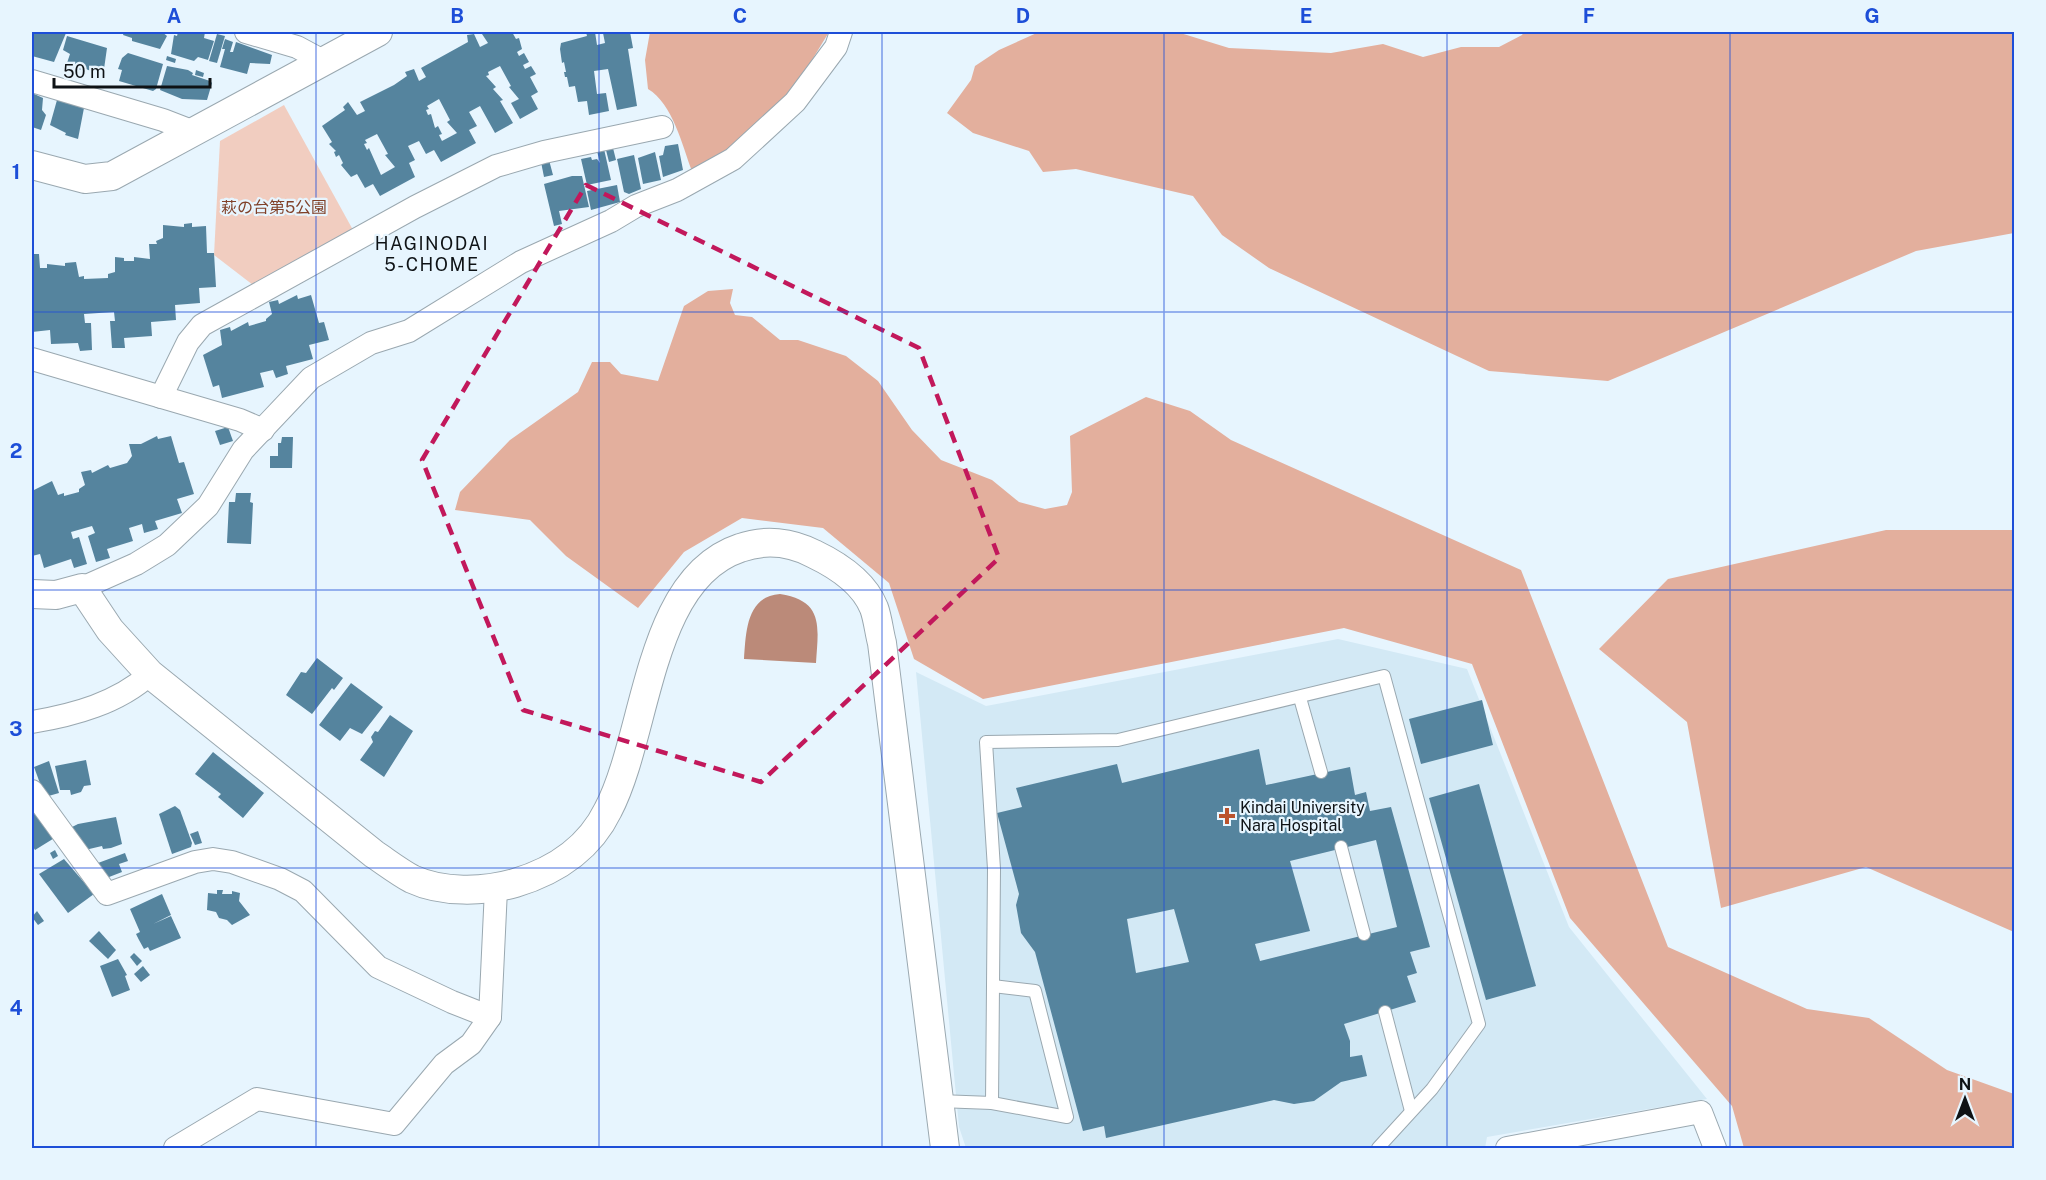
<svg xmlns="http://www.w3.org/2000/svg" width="2046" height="1180" font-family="'Public Sans','Noto Sans JP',sans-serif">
<rect width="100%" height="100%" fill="#e7f5fe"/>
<!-- built -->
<path fill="#d3e9f5" d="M 1338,639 L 1467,669 L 1569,927 L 1707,1099 L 1487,1137 L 1485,1148 L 966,1148 L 959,1127 L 916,672 L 986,706 Z"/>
<!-- green -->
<path fill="#f1cdc0" d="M 284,105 L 353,230 L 253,285 L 214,255 L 220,141 Z"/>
<!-- forest -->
<g fill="#e3af9d">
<path d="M 650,32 L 829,32 L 795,88 L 728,152 L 692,171 C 682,145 673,104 648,89 L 645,60 Z"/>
<path d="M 1039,32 L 1177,32 L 1229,48 L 1331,53 L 1383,44 L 1423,57 L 1461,47 L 1499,47 L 1522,35 L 1524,32 L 2014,32 L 2014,233 L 1916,251 L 1608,381 L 1489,371 L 1269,268 L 1222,235 L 1193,196 L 1076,169 L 1043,172 L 1029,151 L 973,133 L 947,113 L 971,80 L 975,66 L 999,50 Z"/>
<path d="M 733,289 L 730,303 L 735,315 L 752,317 L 780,340 L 798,340 L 846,356 L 878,381 L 912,430 L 941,460 L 992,480 L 1019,502 L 1045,509 L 1067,505 L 1072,492 L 1070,436 L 1146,397 L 1190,411 L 1231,440 L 1521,570 L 1668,947 L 1807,1009 L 1869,1018 L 1947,1070 L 2014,1094 L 2014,1148 L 1744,1148 L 1732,1106 L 1570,918 L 1472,664 L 1344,628 L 983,699 L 914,659 L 889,583 L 823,528 L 742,518 L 684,552 L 638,608 L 566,556 L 530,520 L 455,510 L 460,492 L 510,440 L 578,392 L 592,362 L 610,362 L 621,374 L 658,381 L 684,306 L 708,291 Z"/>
<path d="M 1886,530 L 2014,530 L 2014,932 L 1866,867 L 1721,908 L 1687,722 L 1599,649 L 1668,579 Z"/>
</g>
<!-- water -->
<path fill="#bb8a79" d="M 780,594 C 825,601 818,628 816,663 L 744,659 C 746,633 746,596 780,594 Z"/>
<!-- building -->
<g fill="#55849e" fill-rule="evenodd">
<path d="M 32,32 L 66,33 L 54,62 L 32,56 Z"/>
<path d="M 124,32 L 162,32 L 167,36 L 160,49 L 132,41 L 132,38 L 123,35 Z"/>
<path d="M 178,32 L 205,32 L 204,38 L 214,41 L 208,60 L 198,57 L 194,61 L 171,54 L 174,35 L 177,36 Z"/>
<path d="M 487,32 L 512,32 L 516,39 L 519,38 L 522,49 L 517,52 L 519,56 L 524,53 L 529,62 L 523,65 L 525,69 L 531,66 L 536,74 L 530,77 L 538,92 L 531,96 L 538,109 L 520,119 L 511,103 L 519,99 L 509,87 L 511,86 L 500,66 L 488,72 L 489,75 L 486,76 L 496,87 L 493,89 L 503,100 L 500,101 L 513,123 L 495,133 L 480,106 L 469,112 L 477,126 L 469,130 L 476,143 L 441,162 L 434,150 L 426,154 L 419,141 L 408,146 L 415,160 L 409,163 L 415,177 L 380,196 L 373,184 L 365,188 L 357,174 L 351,177 L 341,165 L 343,163 L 339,155 L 336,157 L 334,152 L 336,151 L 329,144 L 332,142 L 322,126 L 345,110 L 343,107 L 348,102 L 357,115 L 365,111 L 360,102 L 394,85 L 407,76 L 405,72 L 414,69 L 419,81 L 426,77 L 421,68 L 468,42 L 467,35 L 474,34 L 480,47 L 488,43 L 482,34 ZM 439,99 L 450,120 L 447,122 L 457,133 L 442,141 L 439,135 L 442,134 L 438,126 L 435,128 L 431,114 L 428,115 L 426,110 L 429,109 L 427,106 ZM 377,134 L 388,154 L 385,155 L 395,167 L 381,175 L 369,148 L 367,150 L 364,144 L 367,143 L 365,140 Z"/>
<path d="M 586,32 L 595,32 L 597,45 L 605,43 L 603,33 L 630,32 L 633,48 L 628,49 L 637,106 L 617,110 L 608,69 L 594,71 L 597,94 L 606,93 L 609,111 L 589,115 L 587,101 L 578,102 L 575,86 L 569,87 L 567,77 L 565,77 L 564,72 L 566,72 L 564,62 L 562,63 L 560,49 L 561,43 L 587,36 Z"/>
<path d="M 217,34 L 225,36 L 217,63 L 209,61 Z"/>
<path d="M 67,36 L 107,48 L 103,76 L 81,67 L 81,70 L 66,66 L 70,54 L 63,50 Z"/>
<path d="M 225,39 L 233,42 L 230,52 L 233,52 L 236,42 L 272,55 L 270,64 L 250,63 L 247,74 L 220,67 L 225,49 L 222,49 Z"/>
<path d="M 128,53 L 163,64 L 156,89 L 153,91 L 119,81 L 122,70 L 118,69 L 122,58 Z"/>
<path d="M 167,56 L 176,59 L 175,63 L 166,60 Z"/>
<path d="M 167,66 L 188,70 L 193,73 L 192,75 L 210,81 L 212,83 L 207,100 L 182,99 L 160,90 Z"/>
<path d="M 196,70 L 204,73 L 203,77 L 195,75 Z"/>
<path d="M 32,93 L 43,98 L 42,110 L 46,115 L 41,130 L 32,127 Z"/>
<path d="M 57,100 L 84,108 L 78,139 L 65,135 L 66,133 L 50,125 Z"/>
<path d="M 678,144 L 683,170 L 663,177 L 659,156 L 663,155 L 665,146 Z"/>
<path d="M 613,148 L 616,160 L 609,162 L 606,150 Z"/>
<path d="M 604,149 L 611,180 L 587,185 L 581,159 L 591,157 L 592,160 L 597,159 L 600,163 L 597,151 Z"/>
<path d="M 655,152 L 661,180 L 643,184 L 638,158 Z"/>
<path d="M 634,155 L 641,189 L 629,194 L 624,192 L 617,159 Z"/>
<path d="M 549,160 L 553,175 L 544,177 L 541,162 Z"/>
<path d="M 572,176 L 582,176 L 589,207 L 559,211 L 562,224 L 554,226 L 544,184 Z"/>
<path d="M 617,185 L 620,202 L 591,210 L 587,191 Z"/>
<path d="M 192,223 L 192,227 L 206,226 L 207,253 L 214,253 L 216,287 L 199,288 L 200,303 L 175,305 L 176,320 L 151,322 L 152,336 L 124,338 L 125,348 L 112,348 L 110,321 L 115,321 L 114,312 L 84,314 L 85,323 L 91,323 L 92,350 L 80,351 L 78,343 L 51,344 L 50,330 L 32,332 L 32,254 L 39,254 L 40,268 L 47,268 L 47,264 L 65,266 L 65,263 L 76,262 L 79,277 L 84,276 L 84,279 L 108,278 L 108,274 L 115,272 L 115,257 L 124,258 L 124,261 L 134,261 L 134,257 L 150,259 L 149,244 L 157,244 L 156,241 L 163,238 L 163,225 L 184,227 L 184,224 Z"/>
<path d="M 297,295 L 298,299 L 311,295 L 319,323 L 324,322 L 329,340 L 309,345 L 313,359 L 286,366 L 288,374 L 276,378 L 273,370 L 260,373 L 264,387 L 222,398 L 219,385 L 213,387 L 203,355 L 222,345 L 220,330 L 230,327 L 231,331 L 248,322 L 249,326 L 266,321 L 266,319 L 272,314 L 269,302 L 278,300 L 279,304 Z"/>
<path d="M 228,427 L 233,441 L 220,445 L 215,431 Z"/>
<path d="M 157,436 L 158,439 L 171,436 L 179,463 L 184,462 L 194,494 L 177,499 L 182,513 L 155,521 L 158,529 L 144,533 L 142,524 L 129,528 L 133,541 L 107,549 L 110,558 L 96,562 L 88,536 L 95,533 L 92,526 L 71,532 L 73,539 L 79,537 L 87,564 L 74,568 L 71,559 L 44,568 L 40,554 L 32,556 L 32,485 L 34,490 L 52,481 L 58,495 L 64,493 L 64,496 L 79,492 L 79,489 L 85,485 L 81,472 L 91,470 L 92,473 L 108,465 L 110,468 L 127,463 L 132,456 L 129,444 L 141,444 Z"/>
<path d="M 282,437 L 293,437 L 292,468 L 270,468 L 270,456 L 278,456 L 278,443 L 281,443 Z"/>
<path d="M 236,493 L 251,493 L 250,502 L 253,503 L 251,544 L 227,543 L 229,502 L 235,502 Z"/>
<path d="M 317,658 L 343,678 L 334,690 L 332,688 L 312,714 L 286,695 L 301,672 L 306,673 Z"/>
<path d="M 351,683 L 383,707 L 362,734 L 350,728 L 340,741 L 319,725 Z"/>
<path d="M 1482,700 L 1493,745 L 1421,764 L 1409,719 Z"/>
<path d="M 390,715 L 413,731 L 384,777 L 360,760 L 373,742 L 371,737 L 375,731 L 378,732 Z"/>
<path d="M 1259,749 L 1266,785 L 1350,767 L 1355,795 L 1366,792 L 1370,811 L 1391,807 L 1430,947 L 1410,952 L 1417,973 L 1407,976 L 1416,1002 L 1344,1024 L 1350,1041 L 1350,1057 L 1362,1055 L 1367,1076 L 1341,1082 L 1314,1101 L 1294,1104 L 1274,1100 L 1106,1138 L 1104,1126 L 1083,1131 L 1035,952 L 1021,933 L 1016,905 L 1019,894 L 997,813 L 1022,807 L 1016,788 L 1117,764 L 1122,783 ZM 1376,840 L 1397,927 L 1260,961 L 1255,944 L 1310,931 L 1290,861 ZM 1174,909 L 1189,962 L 1136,973 L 1127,919 Z"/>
<path d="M 213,752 L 264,793 L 243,818 L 218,797 L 221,794 L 195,774 Z"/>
<path d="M 86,760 L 91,785 L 84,786 L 81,792 L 71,795 L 70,790 L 60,790 L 55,766 Z"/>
<path d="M 49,761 L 59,793 L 45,797 L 34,767 Z"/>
<path d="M 1479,784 L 1536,986 L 1486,1000 L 1429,798 Z"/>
<path d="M 175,806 L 180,810 L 192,843 L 191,847 L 172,854 L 159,814 Z"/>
<path d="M 39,811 L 56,837 L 35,850 L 32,845 L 32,815 Z"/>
<path d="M 116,817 L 122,844 L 111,848 L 103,849 L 102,846 L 85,850 L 68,829 L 78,824 Z"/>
<path d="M 198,831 L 202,843 L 195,845 L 190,834 Z"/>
<path d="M 55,850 L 58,856 L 53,859 L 50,853 Z"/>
<path d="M 125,853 L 128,861 L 119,864 L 122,872 L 104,879 L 98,863 Z"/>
<path d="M 64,859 L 94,894 L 68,913 L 39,874 Z"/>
<path d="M 217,890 L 223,890 L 222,894 L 232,894 L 232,891 L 240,893 L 239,901 L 250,915 L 232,925 L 227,920 L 219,918 L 216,912 L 207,910 L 208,893 L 217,894 Z"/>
<path d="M 162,894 L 171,915 L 153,924 L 171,916 L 181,938 L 150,951 L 148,947 L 144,949 L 139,940 L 136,934 L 140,932 L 130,909 Z"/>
<path d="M 37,911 L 44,921 L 38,925 L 32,917 Z"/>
<path d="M 99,931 L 116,950 L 108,959 L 89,941 Z"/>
<path d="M 134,953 L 142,961 L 137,966 L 130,957 Z"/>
<path d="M 118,959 L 127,975 L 125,976 L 130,990 L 112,997 L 100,966 Z"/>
<path d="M 143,966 L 150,975 L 141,982 L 134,974 Z"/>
</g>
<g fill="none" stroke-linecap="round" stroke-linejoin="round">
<defs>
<g id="service">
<path d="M 1300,698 L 1321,772"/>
<path d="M 1341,847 L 1364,934"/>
<path d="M 1385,1012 L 1411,1111"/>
<path d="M 939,1101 L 992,1103 L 994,869 L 986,742 L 1118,740 L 1384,676 L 1479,1024 L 1432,1089 L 1378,1148"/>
<path d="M 992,1103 L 1067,1117 L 1035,991 L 993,986"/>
</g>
<g id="minor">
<path d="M 246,32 L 297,47 L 323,61"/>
<path d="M 32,81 L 163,120 L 194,132"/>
<path d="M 32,359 L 240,420 L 263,430"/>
<path d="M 161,397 L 188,342 L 202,325 L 415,207 L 496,166 L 544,152 L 662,127"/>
<path d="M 82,588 L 136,564 L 167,545 L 208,506 L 243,450 L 311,378 L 371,343 L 409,331 L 521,262 L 611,221 L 636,206 L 677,190 L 733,159 L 795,102 L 836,47 L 841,32"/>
<path d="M 32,722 C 74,715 118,703 150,674"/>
<path d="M 32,791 L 107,894 L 195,862 L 213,859 L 232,862 L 280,879 L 303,891 L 378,967 L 452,1002 L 490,1017"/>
<path d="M 175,1148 L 257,1099 L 394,1124 L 444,1064 L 471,1044 L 490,1017 L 496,889"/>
<path d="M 1507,1148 L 1701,1112 L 1715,1148"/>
</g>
<g id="tertiary">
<path d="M 32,165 L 85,179 L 112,176 L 378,32"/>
<path d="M 32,594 L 56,595 L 82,588 L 110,630 L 150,674 L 374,854 C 386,862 399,872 412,879 C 442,893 484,892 515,883 C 555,871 589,849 608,810 C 648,734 647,579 740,548 C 765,539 791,542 814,554 C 837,565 864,583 874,608 C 878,619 879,632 882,643 L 945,1148"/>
</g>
</defs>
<!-- service casing -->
<use href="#service" stroke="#9aa8b0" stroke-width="14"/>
<!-- minor casing -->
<use href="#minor" stroke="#9aa8b0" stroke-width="24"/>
<!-- tertiary casing -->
<use href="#tertiary" stroke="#9aa8b0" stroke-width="30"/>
<!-- service -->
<use href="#service" stroke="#fff" stroke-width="12"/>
<!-- minor -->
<use href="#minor" stroke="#fff" stroke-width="22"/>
<!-- tertiary -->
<use href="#tertiary" stroke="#fff" stroke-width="28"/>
</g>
<!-- marked area -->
<path fill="none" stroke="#c2185b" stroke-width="4.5" stroke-dasharray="12 8" stroke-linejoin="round" d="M 586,185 L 919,348 L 999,558 L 761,782 L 523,710 L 422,460 Z"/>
<!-- grid -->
<path fill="none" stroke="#1d4ed8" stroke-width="1.5" stroke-opacity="0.55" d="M 316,32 L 316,1148M 599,32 L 599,1148M 882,32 L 882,1148M 1164,32 L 1164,1148M 1447,32 L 1447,1148M 1730,32 L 1730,1148M 32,312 L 2014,312M 32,590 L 2014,590M 32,868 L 2014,868"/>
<!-- markers -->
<path fill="#bb532c" stroke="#e7f5fe" stroke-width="2" d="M1224 807h6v6h6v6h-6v6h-6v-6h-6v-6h6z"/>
<g text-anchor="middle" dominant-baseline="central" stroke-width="4.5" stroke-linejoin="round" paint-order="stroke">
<!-- park labels -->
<g font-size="16" fill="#814129" stroke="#e7f5fe">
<text x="274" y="207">萩の台第5公園</text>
</g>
<!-- poi labels -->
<g font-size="16" fill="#0e1215" stroke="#e7f5fe" text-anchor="start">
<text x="1240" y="807">Kindai University<tspan x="1240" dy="18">Nara Hospital</tspan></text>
</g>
<!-- neighbourhood labels -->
<g font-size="18" letter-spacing="1.5" fill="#0e1215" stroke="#e7f5fe">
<text x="432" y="243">HAGINODAI<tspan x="432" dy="21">5-CHOME</tspan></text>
</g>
</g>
<!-- border -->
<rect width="2046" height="1180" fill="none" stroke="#e7f5fe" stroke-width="66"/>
<!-- north arrow -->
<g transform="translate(1965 1099)" stroke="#e7f5fe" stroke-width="4.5" paint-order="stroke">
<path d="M0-4.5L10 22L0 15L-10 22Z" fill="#0e1215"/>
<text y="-9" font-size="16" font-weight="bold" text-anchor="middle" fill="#0e1215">N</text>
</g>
<!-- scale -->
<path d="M54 78v9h156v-9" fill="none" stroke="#0e1215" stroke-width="3"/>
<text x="63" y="78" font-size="18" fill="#0e1215" stroke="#e7f5fe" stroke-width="4.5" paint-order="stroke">50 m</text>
<rect x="33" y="33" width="1980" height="1114" fill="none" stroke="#1d4ed8" stroke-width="2"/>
<g font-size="20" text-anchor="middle" font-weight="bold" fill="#1d4ed8">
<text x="174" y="23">A</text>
<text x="457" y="23">B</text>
<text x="740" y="23">C</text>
<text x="1023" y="23">D</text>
<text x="1306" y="23">E</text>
<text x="1589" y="23">F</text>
<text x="1872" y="23">G</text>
<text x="16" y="179">1</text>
<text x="16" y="458">2</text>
<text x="16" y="736">3</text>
<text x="16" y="1015">4</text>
</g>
</svg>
